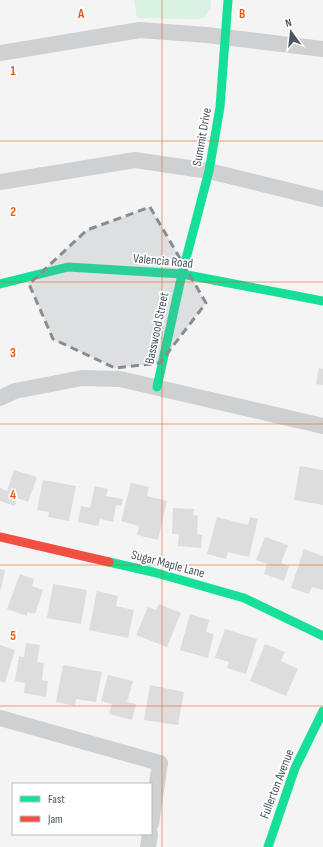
<svg xmlns="http://www.w3.org/2000/svg" width="323" height="847" font-family="'Sofia Sans Condensed',sans-serif">
<rect width="100%" height="100%" fill="#f4f4f4"/>
<!-- green -->
<path fill="#d9f2e3" d="M 134,0 L 211,0 L 211,7 L 204,18 L 197,19 L 137,18 Z"/>
<!-- building -->
<g fill="#ddddde">
<path d="M 319,368 L 323,369 L 323,385 L 316,384 Z"/>
<path d="M 300,466 L 323,470 L 323,505 L 294,500 Z"/>
<path d="M 14,470 L 37,477 L 28,502 L 17,498 L 15,506 L 0,501 L 0,488 L 7,491 Z"/>
<path d="M 43,480 L 76,486 L 69,521 L 48,517 L 49,512 L 37,510 Z"/>
<path d="M 131,483 L 149,487 L 147,496 L 167,501 L 158,540 L 137,535 L 139,526 L 121,521 Z"/>
<path d="M 95,486 L 108,489 L 106,496 L 123,499 L 121,506 L 116,505 L 113,522 L 100,519 L 98,526 L 78,522 L 81,506 L 90,508 Z"/>
<path d="M 173,508 L 194,509 L 193,515 L 198,516 L 197,534 L 202,535 L 201,548 L 178,546 L 179,534 L 172,534 Z"/>
<path d="M 217,517 L 248,525 L 250,517 L 258,519 L 249,557 L 228,552 L 226,559 L 207,554 Z"/>
<path d="M 265,537 L 288,545 L 281,563 L 289,566 L 284,581 L 264,574 L 267,564 L 256,560 Z"/>
<path d="M 304,549 L 323,556 L 323,590 L 312,587 L 309,594 L 291,588 Z"/>
<path d="M 0,569 L 5,570 L 1,589 L 0,589 Z"/>
<path d="M 20,574 L 34,579 L 32,586 L 43,590 L 35,614 L 28,612 L 27,616 L 7,609 Z"/>
<path d="M 53,584 L 87,590 L 81,624 L 47,618 Z"/>
<path d="M 97,591 L 118,596 L 116,606 L 134,610 L 128,638 L 89,630 Z"/>
<path d="M 159,604 L 181,613 L 167,647 L 136,635 L 148,607 L 156,610 Z"/>
<path d="M 190,614 L 209,620 L 206,632 L 214,634 L 208,658 L 180,650 Z"/>
<path d="M 225,629 L 257,639 L 246,674 L 227,668 L 229,662 L 215,658 Z"/>
<path d="M 26,643 L 40,645 L 37,662 L 44,663 L 42,680 L 48,681 L 46,697 L 24,693 L 25,683 L 15,681 L 19,656 L 24,657 Z"/>
<path d="M 265,644 L 285,652 L 281,661 L 298,669 L 286,696 L 250,681 Z"/>
<path d="M 0,645 L 15,650 L 5,683 L 0,681 Z"/>
<path d="M 63,665 L 102,672 L 96,702 L 76,699 L 75,706 L 56,702 Z"/>
<path d="M 108,675 L 133,681 L 127,702 L 136,704 L 132,720 L 109,714 L 112,704 L 101,701 Z"/>
<path d="M 150,685 L 184,692 L 178,725 L 144,720 Z"/>
</g>
<g fill="none" stroke-linecap="round" stroke-linejoin="round">
<!-- street -->
<g stroke="#ced0d2" stroke-width="16">
<path d="M 0,53 L 140,30 L 207,35 L 323,49"/>
<path d="M 0,182 L 135,160 L 209,171 L 323,199"/>
<path d="M 0,398 L 15,391 L 82,378 L 120,379 L 323,426"/>
<path d="M 0,718 L 160,763 L 151,824"/>
<path d="M 148,847 L 150,834"/>
</g>
<!-- fast -->
<g stroke="#16e098" stroke-width="9">
<path d="M 0,284 L 68,267 L 182,274 L 323,301"/>
<path d="M 157,387 L 182,274 L 209,171 L 220,107 L 228,0"/>
<path d="M 109,562 L 153,572 L 244,598 L 323,636"/>
<path d="M 268,847 L 295,768 L 323,711"/>
</g>
<!-- jam -->
<path stroke="#f24e42" stroke-width="9" d="M 0,537 L 109,562"/>
</g>
<!-- marked area -->
<path fill="#868d94" fill-opacity="0.2" stroke="#868d94" stroke-width="3" stroke-dasharray="8 5" stroke-linejoin="round" d="M 150,207 L 206,303 L 160,363 L 115,368 L 53,339 L 29,284 L 87,230 Z"/>
<!-- grid -->
<path fill="none" stroke="#e8590c" stroke-width="1" stroke-opacity="0.55" d="M 162,0 L 162,847M 0,141 L 323,141M 0,282 L 323,282M 0,424 L 323,424M 0,565 L 323,565M 0,706 L 323,706"/>
<g text-anchor="middle" dominant-baseline="central" stroke-width="3.5" stroke-linejoin="round" paint-order="stroke">
<!-- street labels -->
<g font-size="13" fill="#4a5661" stroke="#fff">
<text transform="translate(202 137) rotate(-80)">Summit Drive</text>
<text transform="translate(163 261) rotate(5)">Valencia Road</text>
<text transform="translate(157 328) rotate(-78)">Basswood Street</text>
<text transform="translate(168 564) rotate(15)">Sugar Maple Lane</text>
<text transform="translate(277 784) rotate(-69)">Fullerton Avenue</text>
</g>
</g>
<g font-size="13" text-anchor="middle" font-weight="bold" fill="#e8590c" stroke="#fff" stroke-width="3.5" stroke-linejoin="round" paint-order="stroke">
<text x="81" y="18">A</text>
<text x="242" y="18">B</text>
<text x="13" y="75">1</text>
<text x="13" y="216">2</text>
<text x="13" y="357">3</text>
<text x="13" y="499">4</text>
<text x="13" y="640">5</text>
</g>
<!-- legend -->
<rect x="12" y="783" width="140" height="52" fill="#ffffff" stroke="#b7bbc0"/>
<rect x="20" y="796" width="20" height="6" fill="#16e098" stroke="#b7bbc0"/>
<text x="48" y="803" font-size="12" fill="#4a5661">Fast</text>
<rect x="20" y="816" width="20" height="6" fill="#f24e42" stroke="#b7bbc0"/>
<text x="48" y="823" font-size="12" fill="#4a5661">Jam</text>
<!-- north arrow -->
<g transform="translate(291 32) rotate(345)" stroke="#ffffff" stroke-width="3" paint-order="stroke">
<path d="M0-3L7 15L0 10L-7 15Z" fill="#4a5661"/>
<text y="-6" font-size="11" font-weight="bold" text-anchor="middle" fill="#4a5661">N</text>
</g>
</svg>
